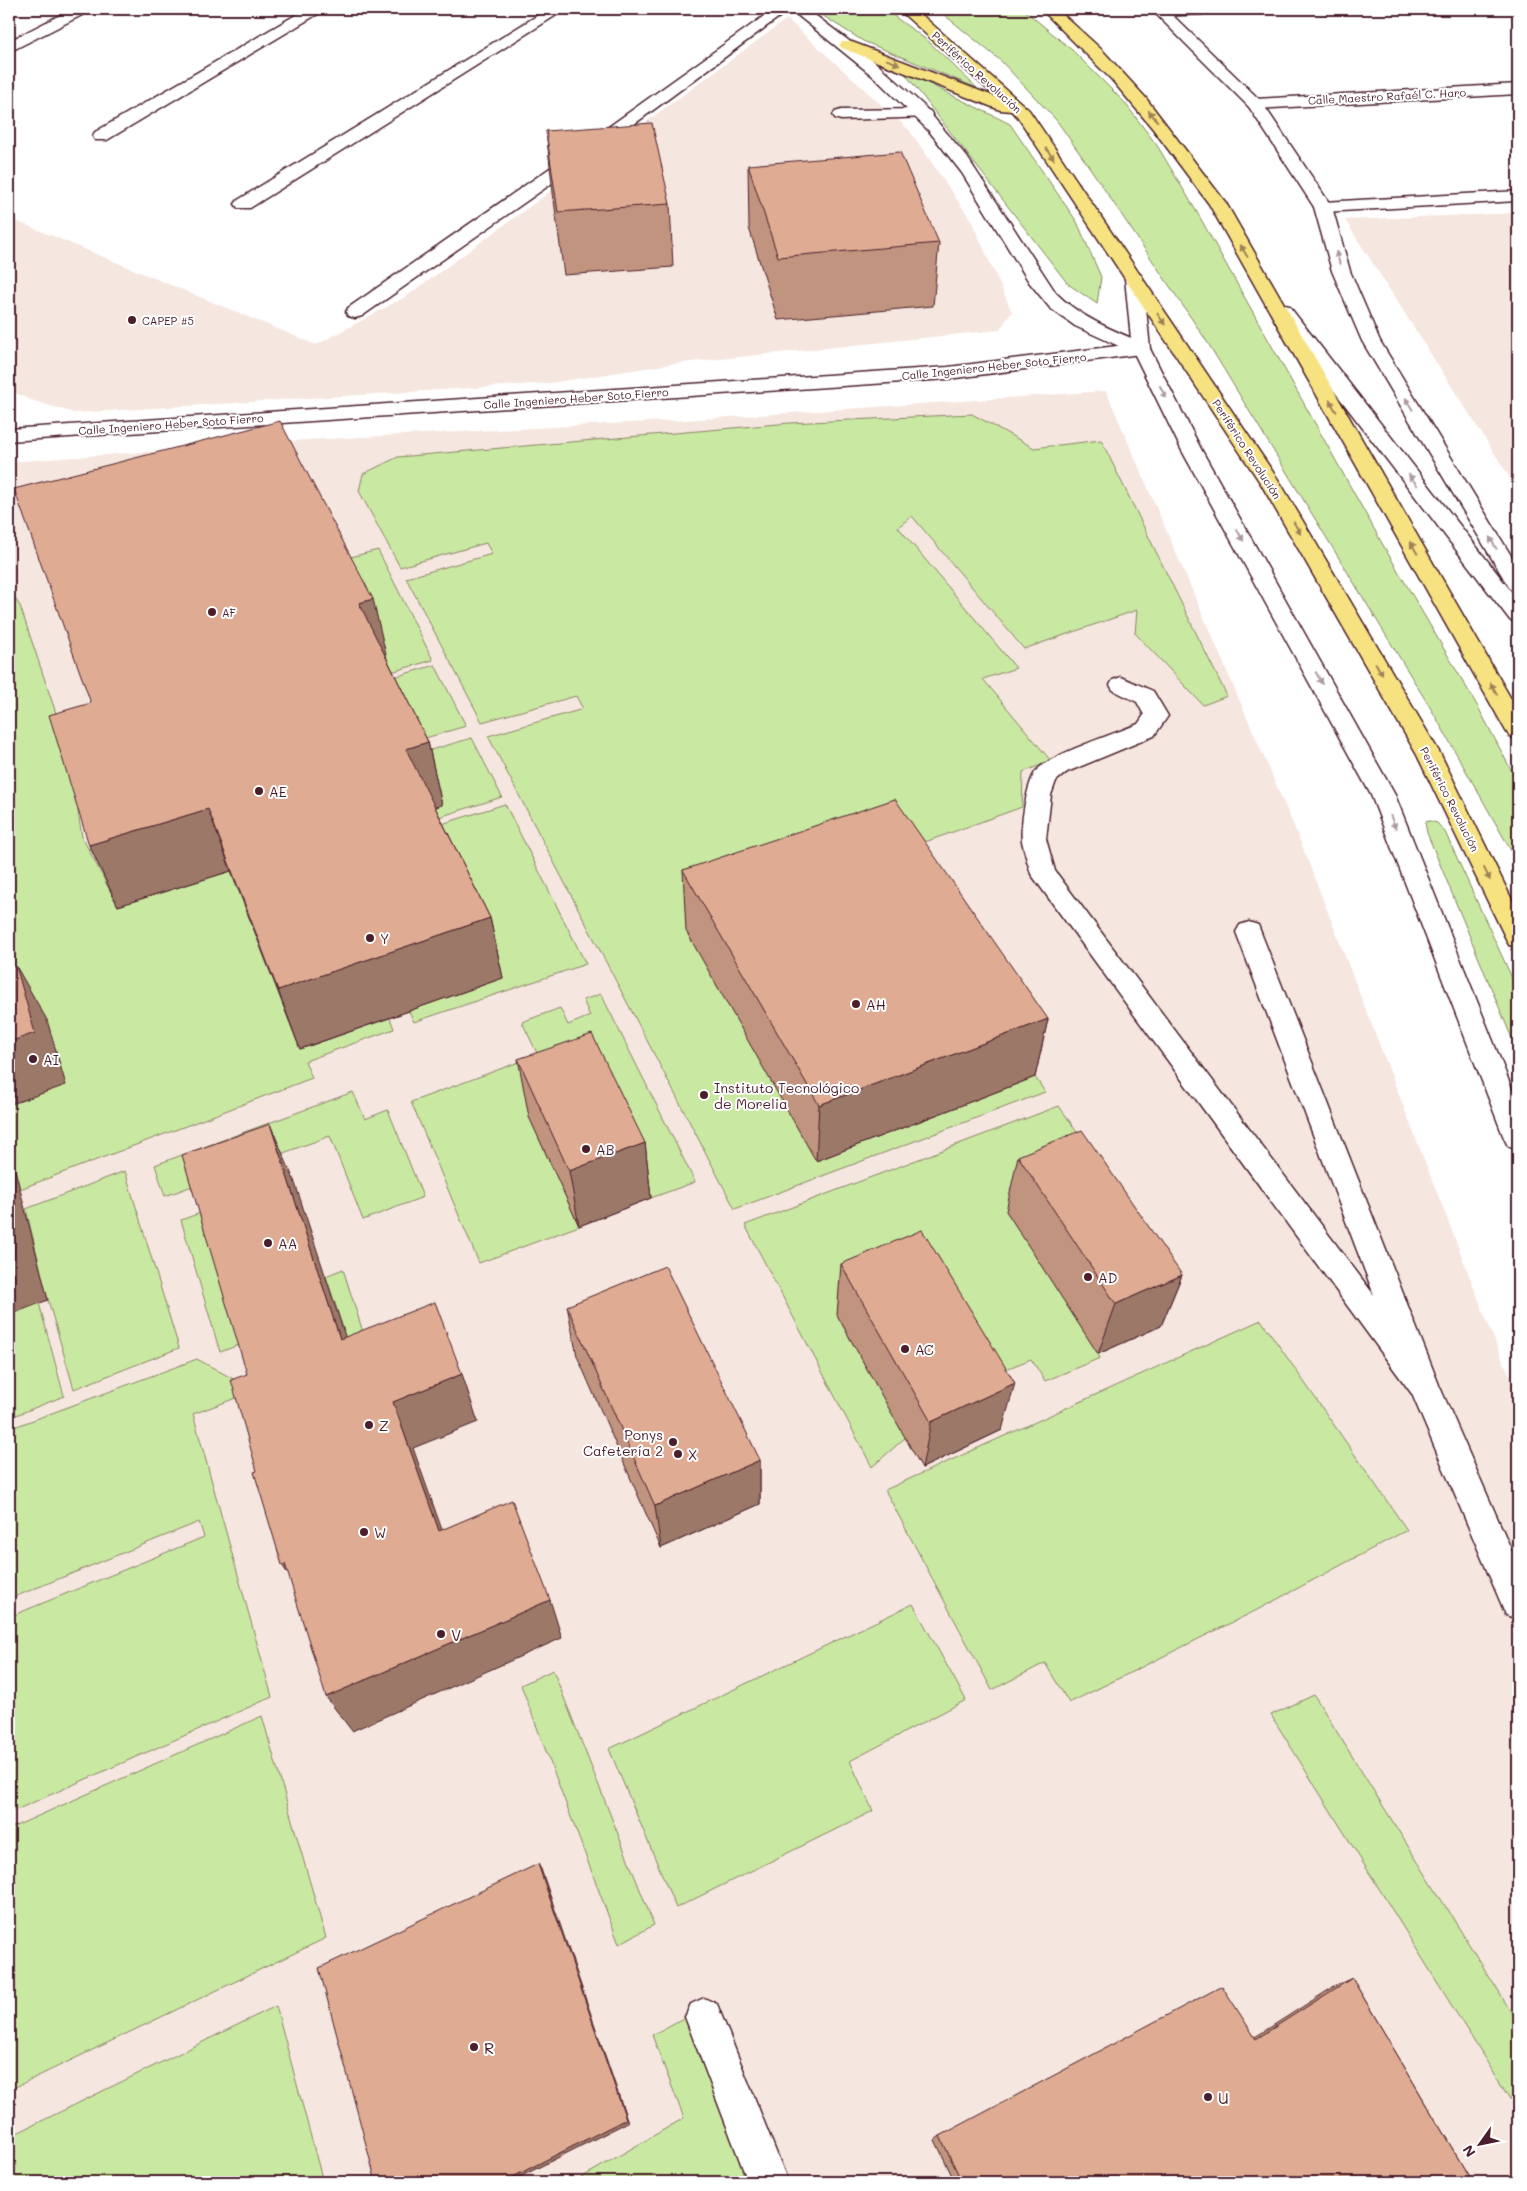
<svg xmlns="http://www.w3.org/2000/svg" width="1527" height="2191" font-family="Mali,sans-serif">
<rect width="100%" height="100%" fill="#fff"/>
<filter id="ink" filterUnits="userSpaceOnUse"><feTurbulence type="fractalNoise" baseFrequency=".02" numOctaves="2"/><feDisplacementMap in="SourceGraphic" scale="10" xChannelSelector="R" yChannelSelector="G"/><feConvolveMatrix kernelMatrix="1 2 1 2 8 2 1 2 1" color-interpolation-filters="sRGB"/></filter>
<g filter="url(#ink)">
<!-- built -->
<g fill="#f5e6df">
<path d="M 787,19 L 910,131 L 971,220 L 1012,312 L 999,330 L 671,364 L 550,383 L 74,413 L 31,400 L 9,390 L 9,218 L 316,345 L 407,296 Z"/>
<path d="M 1518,213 L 1518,490 L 1345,220 Z"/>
<path d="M 1106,391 L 1299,838 L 1499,1352 L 1518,1393 L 1518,2182 L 9,2182 L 9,462 L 306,440 L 686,420 Z"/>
</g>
<!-- green -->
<g fill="#c9e9a2" stroke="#8a8466">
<path d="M 812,9 L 884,9 L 928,41 L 977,88 L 863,41 Z"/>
<path d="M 937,9 L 1023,9 L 1072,50 L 1125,103 L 1158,147 L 1198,214 L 1383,545 L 1478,707 L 1518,783 L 1518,863 L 1434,714 L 1206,340 L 1090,168 L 1057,121 L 1001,61 Z"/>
<path d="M 903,71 L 1010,124 L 1077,222 L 1101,277 L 1097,304 L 1068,284 Z"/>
<path d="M 972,414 L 1034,448 L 1101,440 L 1227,696 L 1203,705 L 1135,633 L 1137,610 L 1024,649 L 912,516 L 898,527 L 1016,668 L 983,679 L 1051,761 L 1023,772 L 1022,807 L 903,850 L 1035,1077 L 1045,1092 L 735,1209 L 488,736 L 583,709 L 576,696 L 482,722 L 406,578 L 492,554 L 486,543 L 400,567 L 359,491 L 363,474 L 398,457 L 790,423 Z"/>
<path d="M 378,550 L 433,660 L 133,746 L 335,561 Z"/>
<path d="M 9,590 L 20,606 L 68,749 L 82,837 L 118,906 L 417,754 L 472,738 L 502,797 L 235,882 L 237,889 L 505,804 L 586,964 L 414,1022 L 409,1011 L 300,1049 L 390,1018 L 394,1029 L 305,1061 L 312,1078 L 20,1189 L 9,1146 Z"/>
<path d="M 435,665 L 466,726 L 412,742 L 231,725 Z"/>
<path d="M 1430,821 L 1437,823 L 1445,832 L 1518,991 L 1518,1053 L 1427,833 L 1425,822 Z"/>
<path d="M 601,994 L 695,1182 L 651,1198 L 600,1092 L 530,1117 L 579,1226 L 479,1263 L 411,1102 L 538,1055 L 522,1022 L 560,1008 L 568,1025 L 590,1016 L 583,1000 Z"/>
<path d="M 353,1092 L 365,1119 L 388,1110 L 423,1197 L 363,1220 L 330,1136 L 165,1196 L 155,1165 Z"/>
<path d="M 1059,1106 L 1132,1212 L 1098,1354 L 1100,1358 L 1045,1381 L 1031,1359 L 974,1382 L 837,1315 L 906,1437 L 872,1467 L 745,1225 Z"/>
<path d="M 125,1171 L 179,1348 L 74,1389 L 48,1300 L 26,1209 Z"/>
<path d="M 211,1209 L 250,1341 L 220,1352 L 181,1220 Z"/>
<path d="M 343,1269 L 368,1348 L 257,1363 L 344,1331 L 326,1276 Z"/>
<path d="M 39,1303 L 64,1396 L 9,1418 L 9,1315 Z"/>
<path d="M 1261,1320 L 1407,1530 L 1257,1610 L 1069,1703 L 1045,1663 L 992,1690 L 885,1490 Z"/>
<path d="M 197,1359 L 255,1391 L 193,1414 L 272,1697 L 9,1813 L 9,1617 L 204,1537 L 199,1522 L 9,1599 L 9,1429 Z"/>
<path d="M 913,1604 L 966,1700 L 850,1761 L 873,1811 L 676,1908 L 609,1749 Z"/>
<path d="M 553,1670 L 654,1925 L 619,1944 L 521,1685 Z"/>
<path d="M 1314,1695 L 1518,2023 L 1518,2112 L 1271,1715 Z"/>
<path d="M 262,1716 L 326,1938 L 9,2090 L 9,1829 Z"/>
<path d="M 276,2006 L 323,2182 L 9,2182 L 9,2137 Z"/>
<path d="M 689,2015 L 756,2182 L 574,2182 L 684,2118 L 652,2035 Z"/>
</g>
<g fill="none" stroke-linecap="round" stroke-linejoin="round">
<defs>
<g id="service">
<path d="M 924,109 L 930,111 L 932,114 L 930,117 L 841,120 L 835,118 L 833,115 L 835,112 L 841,110 Z"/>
<path d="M 1121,677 L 1153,691 L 1168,716 L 1154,736 L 1067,772 L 1056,781 L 1051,795 L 1046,839 L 1055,871 L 1374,1295 L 1236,932 L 1240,925 L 1249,922 L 1258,925 L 1439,1385 L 1518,1565 L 1518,1619 L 1506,1615 L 1412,1394 L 1031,874 C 1028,863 1024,852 1022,841 C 1020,826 1027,781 1037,770 C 1054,753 1114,734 1138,724 L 1144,715 L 1137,702 L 1113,690 L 1110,685 L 1113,680 Z"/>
<path d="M 704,1998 L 717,2004 L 788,2182 L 748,2182 L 685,2017 L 691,2004 Z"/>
</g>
<g id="minor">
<path d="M 72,9 L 91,9 L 88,12 L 9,52 L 9,41 Z"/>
<path d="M 306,9 L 324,9 L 321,12 L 107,140 L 95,140 L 93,136 L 95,132 Z"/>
<path d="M 548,9 L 566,9 L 250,208 L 238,208 L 235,204 L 238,200 Z"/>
<path d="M 774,9 L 807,9 L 865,53 L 923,105 L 967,157 L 1056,293 C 1082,319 1115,331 1148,345 L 1150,349 L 1148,353 L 1141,355 L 1134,353 L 1075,326 L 1050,308 L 1029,282 L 962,173 L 929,131 L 874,77 L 790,9 L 591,156 L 362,316 L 355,318 L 348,316 L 346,312 L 348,308 L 579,148 Z"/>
<path d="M 1155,9 L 1210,9 L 1207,12 L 1202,14 L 1161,16 L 1156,14 L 1153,11 Z"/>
<path d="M 1518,84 L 1518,94 L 1255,109 L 1249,107 L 1247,104 L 1249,101 L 1255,99 Z"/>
<path d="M 1518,191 L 1518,201 L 1323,212 L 1317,211 L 1314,207 L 1317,203 L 1323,202 Z"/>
</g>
<g id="tertiary">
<path d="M 1151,9 L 1166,9 L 1261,101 L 1332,207 L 1350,271 L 1380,341 L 1518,567 L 1518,591 L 1510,589 L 1507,584 L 1362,341 L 1332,271 L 1314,207 L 1249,107 Z"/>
<path d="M 1141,343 L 1148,345 L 1150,349 L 1148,353 L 948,379 L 9,441 L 9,429 L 948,367 Z"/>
</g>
<g id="secondary">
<path d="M 1134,273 L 1140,274 L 1143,278 L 1150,349 L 1201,449 L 1395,795 L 1518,1104 L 1518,1150 L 1508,1146 L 1504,1138 L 1371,795 L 1181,449 L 1132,349 L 1125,278 L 1128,274 Z"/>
<path d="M 1282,304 L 1289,306 L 1518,600 L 1518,622 L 1510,620 L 1275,314 L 1273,310 L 1275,306 Z"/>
</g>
<g id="trunk">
<path d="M 898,9 L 915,9 L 1029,110 L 1281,484 L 1441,755 L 1518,912 L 1518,948 L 1509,945 L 1417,755 L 1261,484 L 1017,116 L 1011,111 L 1000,110 L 842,48 L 839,45 L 842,42 L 852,42 L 996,97 Z"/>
<path d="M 1041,9 L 1057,9 L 1102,50 L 1145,97 L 1226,203 L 1518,711 L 1518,739 L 1510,737 L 1506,731 L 1209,204 L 1153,129 L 1112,80 Z"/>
</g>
</defs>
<!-- service casing -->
<use href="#service" stroke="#4a1f2b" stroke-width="3"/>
<!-- minor casing -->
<use href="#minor" stroke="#4a1f2b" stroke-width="3"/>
<!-- tertiary casing -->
<use href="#tertiary" stroke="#4a1f2b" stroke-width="3"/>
<!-- secondary casing -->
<use href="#secondary" stroke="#4a1f2b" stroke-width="3"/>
<!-- trunk casing -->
<use href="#trunk" stroke="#4a1f2b" stroke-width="3"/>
<!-- service -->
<use href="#service" fill="#fff" fill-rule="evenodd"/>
<!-- minor -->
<use href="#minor" fill="#fff" fill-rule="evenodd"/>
<!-- tertiary -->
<use href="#tertiary" fill="#fff" fill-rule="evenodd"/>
<!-- secondary -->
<use href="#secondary" fill="#fff" fill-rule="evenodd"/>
<!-- trunk -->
<use href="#trunk" fill="#f6e281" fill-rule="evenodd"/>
</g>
<!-- wall -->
<g fill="#c0947e" stroke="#4a1f2b">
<path d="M 546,131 L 670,204 L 673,267 L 564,275 L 553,193 Z"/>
<path d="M 748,165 L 939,243 L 933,306 L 778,320 L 749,228 Z"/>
<path d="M 387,659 L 428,742 L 442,805 L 435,807 L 490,918 L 503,978 L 300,1049 L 231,871 L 118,906 L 89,845 Z"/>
<path d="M 683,870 L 1048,1019 L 1035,1077 L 816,1161 L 686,931 Z"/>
<path d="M 518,1059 L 645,1143 L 651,1198 L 579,1226 L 529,1117 Z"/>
<path d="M 1018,1156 L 1182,1275 L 1161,1326 L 1098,1354 L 1006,1211 Z"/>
<path d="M 841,1264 L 1002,1430 L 922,1468 L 837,1315 Z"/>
<path d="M 567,1306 L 760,1460 L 760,1504 L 661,1548 L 577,1356 Z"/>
<path d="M 1352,1978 L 1472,2182 L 955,2182 L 935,2140 L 940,2136 L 1255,2037 L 1335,1986 Z"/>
</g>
<!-- shaded-wall -->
<g fill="#9c7867" stroke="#4a1f2b">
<path d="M 373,599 L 388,663 L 359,603 Z"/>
<path d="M 428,742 L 442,805 L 420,812 L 406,749 Z"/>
<path d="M 208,809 L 231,871 L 118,906 L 89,845 Z"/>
<path d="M 490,918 L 503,978 L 300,1049 L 278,990 Z"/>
<path d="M 16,966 L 47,1020 L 66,1085 L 9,1105 L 9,1042 Z"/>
<path d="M 1048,1019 L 1035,1077 L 816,1161 L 819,1105 Z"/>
<path d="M 270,1124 L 294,1180 L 362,1388 L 340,1339 Z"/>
<path d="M 645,1143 L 651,1198 L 579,1226 L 569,1171 Z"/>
<path d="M 9,1146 L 48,1300 L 9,1315 Z"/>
<path d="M 1182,1275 L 1161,1326 L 1098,1354 L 1116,1304 Z"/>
<path d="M 462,1374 L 478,1422 L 413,1448 L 457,1572 L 439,1531 L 393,1402 Z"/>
<path d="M 1015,1383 L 1002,1430 L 922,1468 L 931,1422 Z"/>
<path d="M 760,1460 L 760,1504 L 661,1548 L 655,1506 Z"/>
<path d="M 285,1564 L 309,1605 L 282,1565 Z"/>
<path d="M 550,1600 L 562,1638 L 352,1731 L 326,1697 Z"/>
<path d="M 538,1864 L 541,1869 L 628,2122 L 510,2182 L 503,2182 Z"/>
</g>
<!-- building -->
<g fill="#dfac93" stroke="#4a1f2b">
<path d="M 652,123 L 670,204 L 558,212 L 546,131 Z"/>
<path d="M 900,152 L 939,243 L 778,257 L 748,165 Z"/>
<path d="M 280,421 L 373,599 L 359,603 L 428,742 L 406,749 L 490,918 L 278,990 L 208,809 L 89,845 L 49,715 L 91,703 L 14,489 Z"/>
<path d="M 895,799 L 1048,1019 L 819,1105 L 683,870 Z"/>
<path d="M 16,966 L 35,1033 L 9,1042 L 9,968 Z"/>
<path d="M 592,1034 L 645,1143 L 569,1171 L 518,1059 Z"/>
<path d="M 270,1124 L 340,1339 L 435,1302 L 462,1374 L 393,1402 L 439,1531 L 512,1500 L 550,1600 L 326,1697 L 285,1564 L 282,1565 L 254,1472 L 257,1471 L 231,1380 L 247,1374 L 182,1155 Z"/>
<path d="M 1082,1130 L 1182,1275 L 1116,1304 L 1018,1156 Z"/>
<path d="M 922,1230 L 1015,1383 L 931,1422 L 841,1264 Z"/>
<path d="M 9,1233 L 14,1253 L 9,1255 Z"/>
<path d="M 665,1266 L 760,1460 L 655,1506 L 567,1306 Z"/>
<path d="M 538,1864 L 626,2119 L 503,2182 L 376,2182 L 319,1968 Z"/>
<path d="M 1352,1978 L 1472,2182 L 962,2182 L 940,2136 L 1222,1986 L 1256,2039 Z"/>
</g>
<!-- one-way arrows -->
<defs><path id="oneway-solid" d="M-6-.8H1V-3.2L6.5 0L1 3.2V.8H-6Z" transform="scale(1.25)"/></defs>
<g fill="#a08056">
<use href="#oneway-solid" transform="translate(893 62) rotate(21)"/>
<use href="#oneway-solid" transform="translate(1153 116) rotate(-130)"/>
<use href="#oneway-solid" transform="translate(1050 154) rotate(56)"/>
<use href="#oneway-solid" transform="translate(1244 251) rotate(-120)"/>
<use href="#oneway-solid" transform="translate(1161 319) rotate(56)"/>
<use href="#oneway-solid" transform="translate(1333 406) rotate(-120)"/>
<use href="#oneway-solid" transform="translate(1297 528) rotate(60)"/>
<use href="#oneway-solid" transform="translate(1414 548) rotate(-120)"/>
<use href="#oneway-solid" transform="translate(1379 669) rotate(60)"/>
<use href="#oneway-solid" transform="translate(1494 689) rotate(-120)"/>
<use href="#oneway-solid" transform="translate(1487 874) rotate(64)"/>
</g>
<g fill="#ae9aa0">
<use href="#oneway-solid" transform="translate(1338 258) rotate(-106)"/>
<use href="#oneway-solid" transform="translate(1163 392) rotate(63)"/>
<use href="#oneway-solid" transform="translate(1409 404) rotate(-121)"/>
<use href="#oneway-solid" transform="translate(1413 480) rotate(-128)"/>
<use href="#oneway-solid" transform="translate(1240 535) rotate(60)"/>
<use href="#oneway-solid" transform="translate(1493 543) rotate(-121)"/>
<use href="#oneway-solid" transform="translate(1319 678) rotate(61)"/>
<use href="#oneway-solid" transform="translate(1393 822) rotate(68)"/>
</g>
</g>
<!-- markers -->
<g fill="#4a1f2b" stroke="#fff" stroke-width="2">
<circle cx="132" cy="320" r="5"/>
<circle cx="212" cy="612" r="5"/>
<circle cx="259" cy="791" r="5"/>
<circle cx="370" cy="938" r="5"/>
<circle cx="856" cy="1004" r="5"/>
<circle cx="33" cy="1059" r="5"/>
<circle cx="704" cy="1095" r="5"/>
<circle cx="586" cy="1149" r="5"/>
<circle cx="268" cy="1243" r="5"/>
<circle cx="1088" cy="1277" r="5"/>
<circle cx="905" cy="1349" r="5"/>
<circle cx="369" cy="1425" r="5"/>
<circle cx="673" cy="1442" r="5"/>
<circle cx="678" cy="1454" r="5"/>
<circle cx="364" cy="1532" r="5"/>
<circle cx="441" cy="1634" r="5"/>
<circle cx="474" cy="2047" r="5"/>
<circle cx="1208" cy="2097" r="5"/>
</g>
<g text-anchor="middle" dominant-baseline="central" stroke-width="4" stroke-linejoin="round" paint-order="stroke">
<!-- far-street labels -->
<g font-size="11" fill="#4a1f2b" stroke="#fff">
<text transform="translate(977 72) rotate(42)">Periférico Revolución</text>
<text transform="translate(1387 96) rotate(-3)">Calle Maestro Rafaél C. Haro</text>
<text transform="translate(994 366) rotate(-6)">Calle Ingeniero Heber Soto Fierro</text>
<text transform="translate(576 398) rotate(-4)">Calle Ingeniero Heber Soto Fierro</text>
<text transform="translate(171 424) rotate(-4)">Calle Ingeniero Heber Soto Fierro</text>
<text transform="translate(1247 449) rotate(57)">Periférico Revolución</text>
<text transform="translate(1450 799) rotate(63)">Periférico Revolución</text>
</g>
<!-- far-poi labels -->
<g font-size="11" fill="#4a1f2b" stroke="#fff" text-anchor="start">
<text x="142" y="320">CAPEP #5</text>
<text x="222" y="612">AF</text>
</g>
<!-- poi labels -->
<g font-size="14" fill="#4a1f2b" stroke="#fff" text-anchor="start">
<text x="269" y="791">AE</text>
<text x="380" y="938">Y</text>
<text x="866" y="1004">AH</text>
<text x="43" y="1059">AI</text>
<text x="714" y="1087">Instituto Tecnológico<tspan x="714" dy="16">de Morelia</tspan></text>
<text x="596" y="1149">AB</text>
<text x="278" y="1243">AA</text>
<text x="1098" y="1277">AD</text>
<text x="915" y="1349">AC</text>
<text x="379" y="1425">Z</text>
<text x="663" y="1434" text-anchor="end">Ponys<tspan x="663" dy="16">Cafetería 2</tspan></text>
<text x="688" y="1454">X</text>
<text x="374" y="1532">W</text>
</g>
<!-- near-poi labels -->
<g font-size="16" fill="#4a1f2b" stroke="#fff" text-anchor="start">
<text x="451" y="1634">V</text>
<text x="484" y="2047">R</text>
<text x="1218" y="2097">U</text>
</g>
</g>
<!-- margin -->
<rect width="1527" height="2191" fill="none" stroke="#fff" stroke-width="30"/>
<rect x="15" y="15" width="1497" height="2161" fill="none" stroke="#4a1f2b" stroke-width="2" filter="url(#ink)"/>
<!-- north arrow -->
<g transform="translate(1480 2144) rotate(237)" stroke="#ffffff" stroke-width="4" paint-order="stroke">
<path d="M0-4L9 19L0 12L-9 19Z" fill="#4a1f2b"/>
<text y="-8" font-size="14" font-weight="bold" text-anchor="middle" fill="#4a1f2b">N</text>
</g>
</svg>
